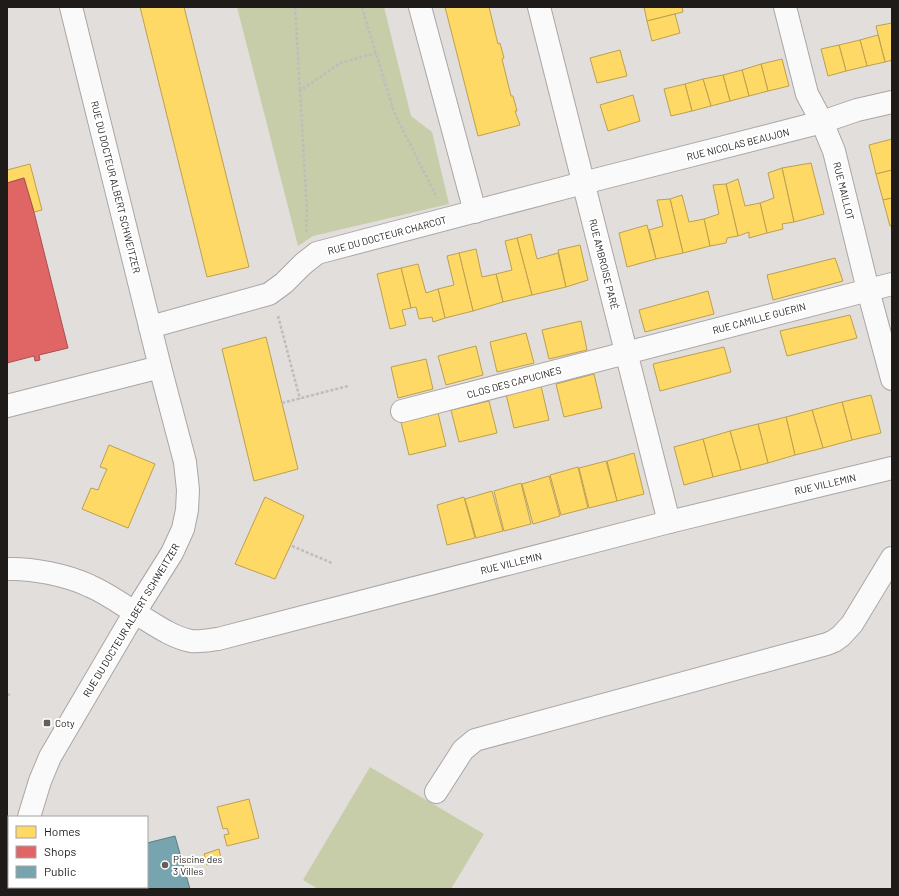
<svg xmlns="http://www.w3.org/2000/svg" width="899" height="896" font-family="Barlow,sans-serif">
<rect width="100%" height="100%" fill="#e2dedb"/>
<!-- green -->
<g fill="#c8cda9">
<path d="M 237,7 L 384,7 L 411,116 L 432,132 L 449,204 L 313,236 L 298,246 Z"/>
<path d="M 370,767 L 484,834 L 451,889 L 318,889 L 303,880 Z"/>
</g>
<!-- homes -->
<g fill="#ffd966" stroke="#bca04f">
<path d="M 140,7 L 184,7 L 249,267 L 207,277 Z"/>
<path d="M 445,7 L 489,7 L 498,44 L 500,43 L 504,58 L 502,59 L 511,96 L 513,96 L 517,111 L 515,111 L 520,125 L 478,136 Z"/>
<path d="M 644,7 L 682,7 L 683,12 L 647,21 Z"/>
<path d="M 675,14 L 680,33 L 652,41 L 647,21 Z"/>
<path d="M 892,23 L 892,60 L 885,62 L 876,26 Z"/>
<path d="M 878,35 L 885,62 L 867,66 L 860,40 Z"/>
<path d="M 860,40 L 867,66 L 846,71 L 839,45 Z"/>
<path d="M 839,45 L 846,71 L 828,76 L 821,49 Z"/>
<path d="M 620,50 L 627,76 L 597,83 L 590,58 Z"/>
<path d="M 782,59 L 789,86 L 768,91 L 761,64 Z"/>
<path d="M 761,64 L 768,91 L 749,96 L 742,70 Z"/>
<path d="M 742,70 L 749,96 L 730,101 L 723,75 Z"/>
<path d="M 723,75 L 730,101 L 711,106 L 703,79 Z"/>
<path d="M 703,79 L 711,106 L 692,111 L 685,84 Z"/>
<path d="M 685,84 L 692,111 L 671,116 L 664,89 Z"/>
<path d="M 633,95 L 640,121 L 608,131 L 600,105 Z"/>
<path d="M 892,139 L 892,170 L 876,174 L 869,145 Z"/>
<path d="M 811,163 L 824,214 L 794,222 L 782,168 Z"/>
<path d="M 30,164 L 42,210 L 34,212 L 24,178 L 7,183 L 7,170 Z"/>
<path d="M 782,168 L 794,222 L 782,224 L 783,229 L 767,233 L 760,203 L 774,198 L 768,173 Z"/>
<path d="M 892,170 L 892,198 L 883,200 L 876,174 Z"/>
<path d="M 738,179 L 745,206 L 760,203 L 767,233 L 749,238 L 749,232 L 738,236 L 726,184 Z"/>
<path d="M 726,184 L 738,236 L 727,238 L 726,243 L 710,246 L 704,219 L 719,214 L 713,185 Z"/>
<path d="M 682,195 L 689,222 L 704,219 L 710,246 L 683,253 L 670,199 Z"/>
<path d="M 892,198 L 892,226 L 890,226 L 883,200 Z"/>
<path d="M 670,199 L 683,253 L 656,259 L 649,230 L 663,226 L 657,200 Z"/>
<path d="M 647,225 L 656,259 L 627,267 L 619,233 Z"/>
<path d="M 531,234 L 537,259 L 558,253 L 566,287 L 532,295 L 517,238 Z"/>
<path d="M 517,238 L 532,295 L 503,302 L 496,274 L 512,270 L 505,241 Z"/>
<path d="M 580,245 L 588,280 L 566,287 L 558,250 Z"/>
<path d="M 476,249 L 482,277 L 496,274 L 503,302 L 473,311 L 459,253 Z"/>
<path d="M 459,253 L 473,311 L 445,318 L 438,289 L 454,285 L 447,256 Z"/>
<path d="M 835,258 L 843,281 L 773,300 L 767,275 Z"/>
<path d="M 418,264 L 426,293 L 438,289 L 445,318 L 433,322 L 432,317 L 419,319 L 416,307 L 411,308 L 401,268 Z"/>
<path d="M 401,268 L 411,308 L 402,310 L 406,325 L 390,329 L 377,274 Z"/>
<path d="M 708,291 L 714,314 L 645,332 L 639,310 Z"/>
<path d="M 850,315 L 857,338 L 787,356 L 780,331 Z"/>
<path d="M 581,321 L 587,350 L 549,359 L 542,330 Z"/>
<path d="M 526,333 L 534,363 L 497,372 L 490,342 Z"/>
<path d="M 266,337 L 298,469 L 254,481 L 222,349 Z"/>
<path d="M 476,346 L 483,375 L 446,385 L 438,356 Z"/>
<path d="M 724,347 L 731,372 L 660,391 L 653,364 Z"/>
<path d="M 426,359 L 433,389 L 398,398 L 391,367 Z"/>
<path d="M 594,374 L 602,408 L 564,417 L 556,384 Z"/>
<path d="M 541,386 L 549,420 L 514,428 L 506,394 Z"/>
<path d="M 871,395 L 881,433 L 852,440 L 842,402 Z"/>
<path d="M 489,401 L 497,433 L 459,442 L 451,410 Z"/>
<path d="M 842,402 L 852,440 L 823,448 L 812,410 Z"/>
<path d="M 812,410 L 823,448 L 795,455 L 786,417 Z"/>
<path d="M 438,413 L 446,446 L 409,455 L 401,422 Z"/>
<path d="M 786,417 L 795,455 L 768,463 L 758,424 Z"/>
<path d="M 758,424 L 768,463 L 741,470 L 730,431 Z"/>
<path d="M 730,431 L 741,470 L 713,477 L 703,439 Z"/>
<path d="M 703,439 L 713,477 L 684,485 L 674,447 Z"/>
<path d="M 109,445 L 155,464 L 128,528 L 82,509 L 91,488 L 98,490 L 102,480 L 107,469 L 100,467 Z"/>
<path d="M 634,453 L 644,494 L 617,501 L 607,461 Z"/>
<path d="M 606,461 L 617,501 L 589,508 L 579,468 Z"/>
<path d="M 578,467 L 588,508 L 561,515 L 550,475 Z"/>
<path d="M 549,476 L 560,516 L 533,524 L 522,484 Z"/>
<path d="M 521,483 L 531,524 L 504,531 L 494,491 Z"/>
<path d="M 492,491 L 503,531 L 476,538 L 465,499 Z"/>
<path d="M 265,497 L 304,516 L 275,579 L 235,564 Z"/>
<path d="M 464,497 L 475,538 L 447,545 L 437,505 Z"/>
<path d="M 249,799 L 259,838 L 227,846 L 224,835 L 229,834 L 227,828 L 223,829 L 217,807 Z"/>
<path d="M 219,849 L 221,859 L 207,865 L 204,854 Z"/>
</g>
<!-- shops -->
<path fill="#e06666" stroke="#a6504f" d="M 24,178 L 34,212 L 68,348 L 39,355 L 40,360 L 35,361 L 34,356 L 7,363 L 7,183 Z"/>
<!-- public -->
<path fill="#76a5af" stroke="#5c7c82" d="M 175,836 L 190,889 L 79,889 L 78,887 L 147,887 L 147,843 Z"/>
<g fill="none" stroke-linecap="round" stroke-linejoin="round">
<defs>
<g id="minor">
<path d="M 420,7 L 475,212"/>
<path d="M 539,7 L 669,522"/>
<path d="M 785,7 L 807,94 L 822,122 L 834,151 L 868,290 L 892,379"/>
<path d="M 150,327 L 269,294 L 284,283 L 303,264 L 317,253 L 583,183 L 822,122 L 857,110 L 892,102"/>
<path d="M 7,406 L 160,367"/>
<path d="M 402,411 L 892,284"/>
<path d="M 7,569 C 32,568 67,575 90,586 C 106,593 122,604 137,614 C 154,624 171,637 191,641 C 200,642 209,640 218,639 L 669,522 L 892,468"/>
<path d="M 436,792 L 463,750 L 475,740 L 827,644 L 834,641 L 841,636 L 852,624 L 892,558"/>
<path d="M 29,817 L 40,781 L 50,757 L 135,612 L 172,553 L 183,529 L 187,510 L 188,490 L 185,462 L 160,367 L 71,7"/>
<path d="M 7,835 L 9,835"/>
<path d="M 23,889 L 23,887"/>
</g>
</defs>
<!-- minor casing -->
<use href="#minor" stroke="#a9a6a5" stroke-width="24"/>
<!-- path -->
<g stroke="#bfbdbc" stroke-width="2.5" stroke-dasharray="3 2" stroke-linecap="butt">
<path d="M 295,7 L 300,91"/>
<path d="M 362,7 L 365,18 L 394,112 L 437,198"/>
<path d="M 306,232 L 307,211 L 300,91 L 340,63 L 376,53"/>
<path d="M 278,316 L 300,399"/>
<path d="M 282,403 L 348,386"/>
<path d="M 292,546 L 332,563"/>
<path d="M 7,695 L 11,694"/>
</g>
<!-- minor -->
<use href="#minor" stroke="#fbfafa" stroke-width="22"/>
</g>
<!-- markers -->
<g fill="#635f5d" stroke="#fff" stroke-width="1.5">
<rect x="43" y="719" width="8" height="8" rx="2"/>
<circle cx="165" cy="865" r="4"/>
</g>
<g text-anchor="middle" dominant-baseline="central" stroke-width="4" stroke-linejoin="round" paint-order="stroke">
<!-- street labels -->
<g font-size="10" fill="#1e1b19" stroke="#fff">
<text transform="translate(738 144) rotate(-14)">RUE NICOLAS BEAUJON</text>
<text transform="translate(116 187) rotate(76)">RUE DU DOCTEUR ALBERT SCHWEITZER</text>
<text transform="translate(844 191) rotate(76)">RUE MAILLOT</text>
<text transform="translate(387 235) rotate(-15)">RUE DU DOCTEUR CHARCOT</text>
<text transform="translate(604 264) rotate(76)">RUE AMBROISE PARÉ</text>
<text transform="translate(759 318) rotate(-15)">RUE CAMILLE GUERIN</text>
<text transform="translate(514 382) rotate(-15)">CLOS DES CAPUCINES</text>
<text transform="translate(825 484) rotate(-13)">RUE VILLEMIN</text>
<text transform="translate(511 563) rotate(-14)">RUE VILLEMIN</text>
<text transform="translate(131 620) rotate(-59)">RUE DU DOCTEUR ALBERT SCHWEITZER</text>
</g>
<!-- poi labels -->
<g font-size="10" fill="#1e1b19" stroke="#fff" text-anchor="start">
<text x="55" y="723">Coty</text>
<text x="173" y="859">Piscine des<tspan x="173" dy="12">3 Villes</tspan></text>
</g>
</g>
<!-- border -->
<rect width="899" height="896" fill="none" stroke="#1e1b19" stroke-width="16"/>
<!-- legend -->
<rect x="8" y="816" width="140" height="72" fill="#ffffff" stroke="#a5a4a3"/>
<rect x="16" y="826" width="20" height="12" fill="#ffd966" stroke="#a5a4a3"/>
<text x="44" y="836" font-size="12" fill="#1e1b19">Homes</text>
<rect x="16" y="846" width="20" height="12" fill="#e06666" stroke="#a5a4a3"/>
<text x="44" y="856" font-size="12" fill="#1e1b19">Shops</text>
<rect x="16" y="866" width="20" height="12" fill="#76a5af" stroke="#a5a4a3"/>
<text x="44" y="876" font-size="12" fill="#1e1b19">Public</text>
</svg>
